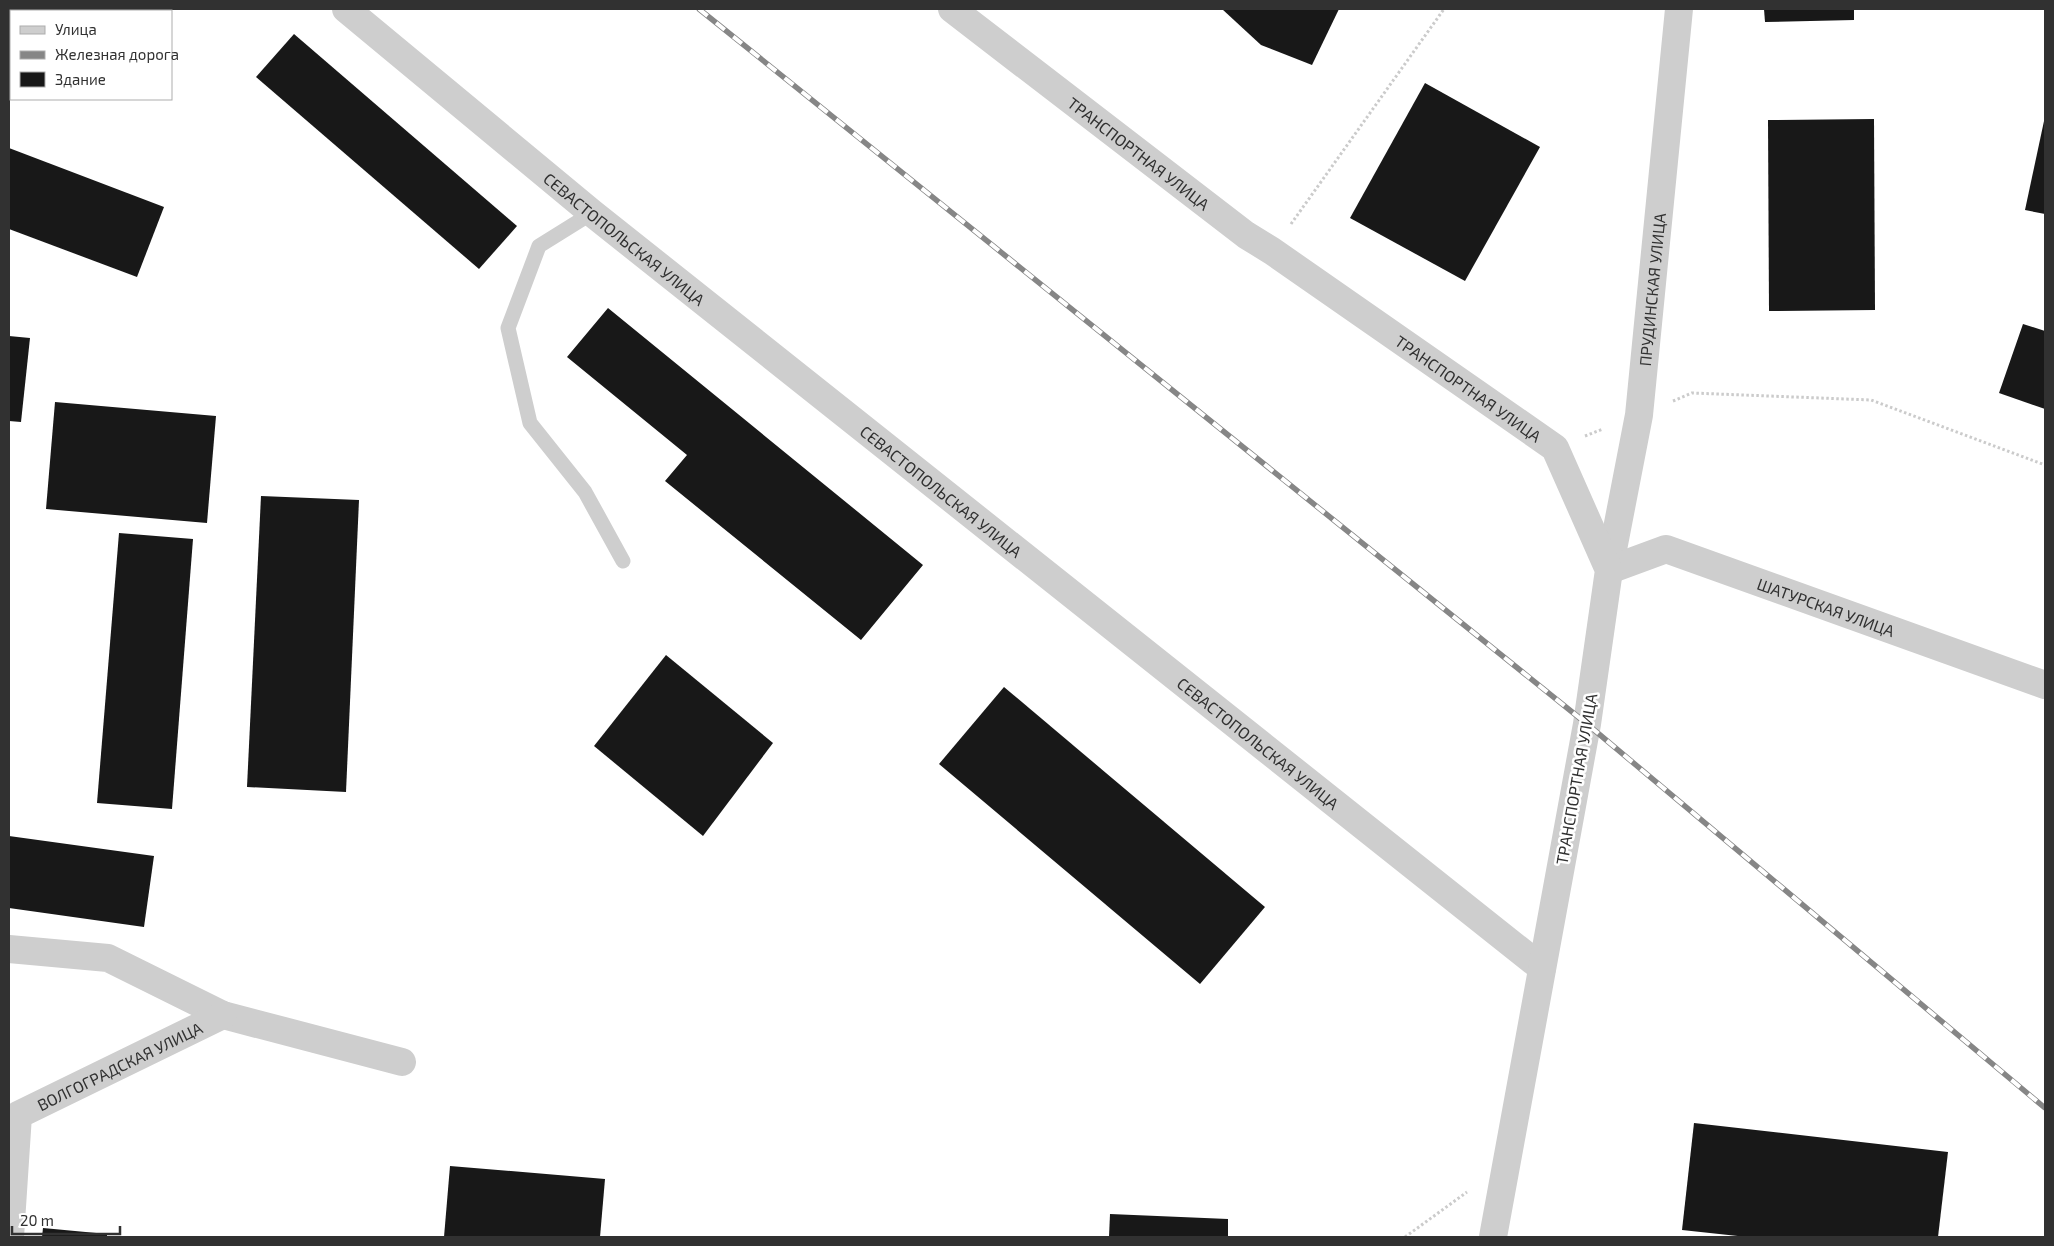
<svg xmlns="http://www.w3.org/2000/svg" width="2054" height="1246" font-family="'Exo 2',sans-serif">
<rect width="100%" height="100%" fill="#fff"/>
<!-- building -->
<g fill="#181818">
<path d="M 119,9 L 155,9 L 153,11 L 122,11 Z"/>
<path d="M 1222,9 L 1339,9 L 1312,65 L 1261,45 Z"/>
<path d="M 1764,9 L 1854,9 L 1854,20 L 1765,22 Z"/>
<path d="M 294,34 L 517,226 L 479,269 L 256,77 Z"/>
<path d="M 1425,83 L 1540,147 L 1465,281 L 1350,218 Z"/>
<path d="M 1874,119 L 1875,310 L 1769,311 L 1768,120 Z"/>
<path d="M 2044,121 L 2045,121 L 2045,214 L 2025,210 Z"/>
<path d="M 9,148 L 164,207 L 137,277 L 9,229 Z"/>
<path d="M 608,308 L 923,565 L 861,640 L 665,481 L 687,455 L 567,357 Z"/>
<path d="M 2023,324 L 2045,331 L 2045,409 L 1999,393 Z"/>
<path d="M 9,336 L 30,338 L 21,422 L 9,421 Z"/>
<path d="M 55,402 L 216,416 L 207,523 L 46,509 Z"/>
<path d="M 261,496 L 359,500 L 346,792 L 247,787 Z"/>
<path d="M 119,533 L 193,539 L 172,809 L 97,803 Z"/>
<path d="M 666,655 L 773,743 L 703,836 L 594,746 Z"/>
<path d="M 1004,687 L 1265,907 L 1200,984 L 939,764 Z"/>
<path d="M 9,836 L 154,856 L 144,927 L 9,908 Z"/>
<path d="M 1694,1123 L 1948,1152 L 1938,1237 L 1747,1237 L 1682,1230 Z"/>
<path d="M 450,1166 L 605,1179 L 600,1237 L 444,1237 Z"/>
<path d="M 1110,1214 L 1228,1219 L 1228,1237 L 1109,1237 Z"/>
<path d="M 43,1228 L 107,1234 L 107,1237 L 42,1237 Z"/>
</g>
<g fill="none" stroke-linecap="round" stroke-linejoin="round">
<!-- path -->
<g stroke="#cbcbcb" stroke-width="3" stroke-dasharray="2.5 2.5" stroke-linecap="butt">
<path d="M 1291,224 L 1444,9"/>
<path d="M 1673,401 L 1692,393 L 1871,400 L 2045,465"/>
<path d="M 1585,436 L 1603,429"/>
<path d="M 1405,1237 L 1467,1192"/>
</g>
<!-- service -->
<path stroke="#cecece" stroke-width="15" d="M 592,213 L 539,246 L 508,328 L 530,423 L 585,492 L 623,561"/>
<!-- minor -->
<g stroke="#cecece" stroke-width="28">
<path id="s1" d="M 346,9 L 592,213 L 1542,968"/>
<path id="s2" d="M 1609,570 L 1639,415 L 1679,9"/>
<path id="s3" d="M 1609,570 L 1666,549 L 2045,685"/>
<path d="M 9,949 L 108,958 L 223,1015 L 402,1062"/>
<path id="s4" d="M 10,1237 L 18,1115 L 223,1015"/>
</g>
<!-- tertiary -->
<path stroke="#cecece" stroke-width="28" id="s5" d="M 952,9 L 1246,235 L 1272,251 L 1555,448 L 1609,570 L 1587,724 L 1493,1237"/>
<defs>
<path id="rail" d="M 699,9 L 1587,724 L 2045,1108"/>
</defs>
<!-- rail casing -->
<use href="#rail" stroke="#868686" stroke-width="5.5"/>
<!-- rail -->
<use href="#rail" stroke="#fff" stroke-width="4" stroke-dasharray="11" stroke-linecap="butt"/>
</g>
<g text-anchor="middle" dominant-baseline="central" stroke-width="5" stroke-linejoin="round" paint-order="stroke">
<!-- street labels -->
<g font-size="16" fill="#313131" stroke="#fff">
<text stroke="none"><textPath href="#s5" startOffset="236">ТРАНСПОРТНАЯ УЛИЦА</textPath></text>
<text stroke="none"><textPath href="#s1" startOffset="361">СЕВАСТОПОЛЬСКАЯ УЛИЦА</textPath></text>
<text stroke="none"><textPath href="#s2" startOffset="284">ПРУДИНСКАЯ УЛИЦА</textPath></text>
<text stroke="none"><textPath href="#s5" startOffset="641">ТРАНСПОРТНАЯ УЛИЦА</textPath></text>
<text stroke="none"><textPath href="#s1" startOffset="766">СЕВАСТОПОЛЬСКАЯ УЛИЦА</textPath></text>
<text stroke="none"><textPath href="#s3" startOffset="231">ШАТУРСКАЯ УЛИЦА</textPath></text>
<text stroke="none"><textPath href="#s1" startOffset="1171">СЕВАСТОПОЛЬСКАЯ УЛИЦА</textPath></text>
<text transform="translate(1576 779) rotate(-80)">ТРАНСПОРТНАЯ УЛИЦА</text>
<text stroke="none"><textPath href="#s4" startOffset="235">ВОЛГОГРАДСКАЯ УЛИЦА</textPath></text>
</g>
</g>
<!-- border -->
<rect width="2054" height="1246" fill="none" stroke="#313131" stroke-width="20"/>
<!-- legend -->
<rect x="10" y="10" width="162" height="90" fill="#ffffff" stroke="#adadad"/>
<rect x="20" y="26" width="25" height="8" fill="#cecece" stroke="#adadad"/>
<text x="55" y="35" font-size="15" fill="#313131">Улица</text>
<rect x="20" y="51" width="25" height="8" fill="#868686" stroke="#adadad"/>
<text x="55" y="60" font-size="15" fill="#313131">Железная дорога</text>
<rect x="20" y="72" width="25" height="15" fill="#181818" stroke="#adadad"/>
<text x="55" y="85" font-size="15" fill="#313131">Здание</text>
<!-- scale -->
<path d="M12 1226v8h108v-8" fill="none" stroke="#313131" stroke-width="2.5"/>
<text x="20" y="1226" font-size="15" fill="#313131" stroke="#ffffff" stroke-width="4" paint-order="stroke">20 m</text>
</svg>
